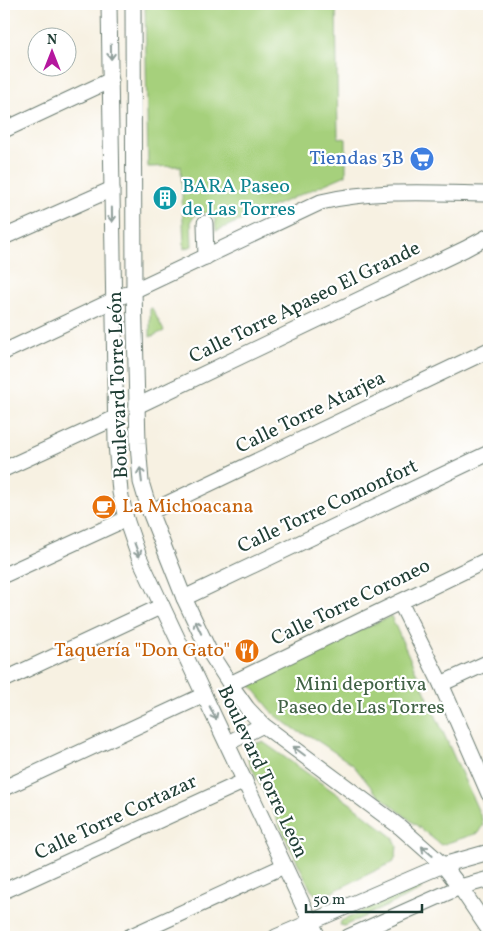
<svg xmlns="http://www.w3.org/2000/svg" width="493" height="941" font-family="Vollkorn,serif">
<rect width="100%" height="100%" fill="#fff"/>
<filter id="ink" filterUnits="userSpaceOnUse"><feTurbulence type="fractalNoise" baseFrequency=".02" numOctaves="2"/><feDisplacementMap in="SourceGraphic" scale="10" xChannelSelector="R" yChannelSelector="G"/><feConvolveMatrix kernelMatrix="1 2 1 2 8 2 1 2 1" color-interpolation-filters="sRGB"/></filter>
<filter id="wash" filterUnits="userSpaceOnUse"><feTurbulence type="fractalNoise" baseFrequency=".0096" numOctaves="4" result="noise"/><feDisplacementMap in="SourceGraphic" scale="20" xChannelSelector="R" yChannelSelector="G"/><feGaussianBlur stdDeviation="1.12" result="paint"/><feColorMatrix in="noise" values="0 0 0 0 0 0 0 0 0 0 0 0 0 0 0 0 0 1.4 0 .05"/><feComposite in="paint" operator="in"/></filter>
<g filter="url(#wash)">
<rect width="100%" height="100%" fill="#f7f1e2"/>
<!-- green -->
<g fill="#a6d07c" stroke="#628658">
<path d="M 145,4 L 336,4 L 338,137 L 346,139 L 346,175 L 216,231 L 215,219 L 208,213 L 197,213 L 191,221 L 192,246 L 184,249 L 181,166 L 148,167 Z"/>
<path d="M 150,308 L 152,308 L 164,331 L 150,337 Z"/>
<path d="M 391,616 L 482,819 L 483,825 L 478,833 L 441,845 L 375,792 L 353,765 L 324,745 L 310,736 L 299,732 L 275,715 L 248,682 Z"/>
<path d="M 263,742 L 351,804 L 393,837 L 397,846 L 396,856 L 393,862 L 328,894 C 320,897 316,896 311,890 L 248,760 C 248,748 251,743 263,742 Z"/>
<path d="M 418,885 L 421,887 L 421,890 L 344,926 L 340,925 L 341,921 Z"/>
</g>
</g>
<g filter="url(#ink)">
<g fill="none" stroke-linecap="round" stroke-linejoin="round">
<defs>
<g id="street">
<path d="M 109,4 L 116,444 L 120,492 L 126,519 L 139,557 L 318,937"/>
<path d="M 133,4 L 134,291 L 138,443 L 141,482 L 150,512 L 184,598 L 210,653 L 230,684 L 247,708 L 263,725 L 400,827 L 443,865 L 460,887 L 489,930"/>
<path d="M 4,130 L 111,80"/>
<path d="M 205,223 L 206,257"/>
<path d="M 4,237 L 112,189"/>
<path d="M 4,352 L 321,202 C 376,189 433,193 489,194"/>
<path d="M 137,406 L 465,249 L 489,236"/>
<path d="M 4,469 L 115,418"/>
<path d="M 150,512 L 489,350"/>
<path d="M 4,575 L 126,519"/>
<path d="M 184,598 L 489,453"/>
<path d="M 400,602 L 441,684 L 489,794"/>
<path d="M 4,680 L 162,606"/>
<path d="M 230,684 L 489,559"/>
<path d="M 441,684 L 489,662"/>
<path d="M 228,743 L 263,725"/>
<path d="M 4,788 L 204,695"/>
<path d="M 4,891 L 245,781"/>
<path d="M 129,937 L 284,866"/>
<path d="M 276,937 L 443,865 L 489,852"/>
<path d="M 348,937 L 460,887 L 489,879"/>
</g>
</defs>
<!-- street casing -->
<use href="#street" stroke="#6b7c71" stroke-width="17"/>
<!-- street -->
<use href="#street" stroke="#fff" stroke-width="15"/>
</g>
<!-- one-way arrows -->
<defs><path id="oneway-shaft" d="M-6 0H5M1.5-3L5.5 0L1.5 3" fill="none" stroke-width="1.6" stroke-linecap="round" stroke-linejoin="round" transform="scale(1.25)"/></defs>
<g stroke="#8f9e9a">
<use href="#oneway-shaft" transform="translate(111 52) rotate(89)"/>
<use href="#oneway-shaft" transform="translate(112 215) rotate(89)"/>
<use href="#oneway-shaft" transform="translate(141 475) rotate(-97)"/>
<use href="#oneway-shaft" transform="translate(137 550) rotate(70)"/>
<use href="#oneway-shaft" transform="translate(198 627) rotate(-115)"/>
<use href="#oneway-shaft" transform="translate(213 713) rotate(63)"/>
<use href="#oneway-shaft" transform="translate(299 751) rotate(-143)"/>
<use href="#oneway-shaft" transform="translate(427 851) rotate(-139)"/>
</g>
</g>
<!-- icons -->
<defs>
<symbol id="supermarket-disc" viewBox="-11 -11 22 22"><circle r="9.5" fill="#3f7fe0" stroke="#fff"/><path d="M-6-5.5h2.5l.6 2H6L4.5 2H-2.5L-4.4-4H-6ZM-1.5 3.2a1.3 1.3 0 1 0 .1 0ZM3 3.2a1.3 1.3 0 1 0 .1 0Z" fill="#fff"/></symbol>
<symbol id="building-disc" viewBox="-11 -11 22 22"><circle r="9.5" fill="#0f9aa8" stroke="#fff"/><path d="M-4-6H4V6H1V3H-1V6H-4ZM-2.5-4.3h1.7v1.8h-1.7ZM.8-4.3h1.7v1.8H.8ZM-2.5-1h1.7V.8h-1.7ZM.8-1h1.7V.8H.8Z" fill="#fff"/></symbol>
<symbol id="cafe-disc" viewBox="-11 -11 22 22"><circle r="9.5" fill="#e8710a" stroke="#fff"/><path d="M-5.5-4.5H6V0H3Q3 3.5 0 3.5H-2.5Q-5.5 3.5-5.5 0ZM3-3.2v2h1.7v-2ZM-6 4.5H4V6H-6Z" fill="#fff"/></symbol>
<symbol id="restaurant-disc" viewBox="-11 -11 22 22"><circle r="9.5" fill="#e8710a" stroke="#fff"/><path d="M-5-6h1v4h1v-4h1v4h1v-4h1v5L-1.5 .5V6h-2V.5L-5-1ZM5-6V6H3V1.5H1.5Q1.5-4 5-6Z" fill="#fff"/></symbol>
</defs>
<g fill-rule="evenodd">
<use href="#supermarket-disc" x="408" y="145" width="28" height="28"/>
<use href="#building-disc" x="151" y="184" width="28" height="28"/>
<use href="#cafe-disc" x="90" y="493" width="28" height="28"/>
<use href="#restaurant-disc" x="233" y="637" width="28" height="28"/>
</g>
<g text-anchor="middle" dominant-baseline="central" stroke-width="4.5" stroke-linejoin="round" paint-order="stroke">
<!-- shop labels -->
<g font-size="20" fill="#366cbe" stroke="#fff" text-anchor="end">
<text x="404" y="159">Tiendas 3B</text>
</g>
<!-- culture labels -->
<g font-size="20" fill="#0d838f" stroke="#fff" text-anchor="start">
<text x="182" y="187">BARA Paseo<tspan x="182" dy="23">de Las Torres</tspan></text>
</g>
<!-- street labels -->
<g font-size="20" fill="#1f3d34" stroke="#fff">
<text transform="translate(305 303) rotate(-26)">Calle Torre Apaseo El Grande</text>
<text transform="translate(119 385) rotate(-92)">Boulevard Torre León</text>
<text transform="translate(311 413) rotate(-26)">Calle Torre Atarjea</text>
<text transform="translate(328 507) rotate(-25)">Calle Torre Comonfort</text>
<text transform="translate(351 603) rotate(-26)">Calle Torre Coroneo</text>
<text transform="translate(262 772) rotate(65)">Boulevard Torre León</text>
<text transform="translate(116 818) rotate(-25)">Calle Torre Cortazar</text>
</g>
<!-- food labels -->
<g font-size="20" fill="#c56008" stroke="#fff" text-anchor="start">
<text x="122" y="507">La Michoacana</text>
<text x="230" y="651" text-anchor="end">Taquería "Don Gato"</text>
</g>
<!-- park labels -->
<g font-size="20" fill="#416246" stroke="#fff">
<text x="361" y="685">Mini deportiva<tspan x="361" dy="23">Paseo de Las Torres</tspan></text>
</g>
</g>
<!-- margin -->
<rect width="493" height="941" fill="none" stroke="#fff" stroke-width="20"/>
<!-- north arrow -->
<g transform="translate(52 52)"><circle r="24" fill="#ffffff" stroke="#a5b1ae"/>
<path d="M0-4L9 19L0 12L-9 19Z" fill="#b5179e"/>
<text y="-8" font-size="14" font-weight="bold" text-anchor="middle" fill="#1f3d34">N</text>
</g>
<!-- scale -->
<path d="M306 904v8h116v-8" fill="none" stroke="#1f3d34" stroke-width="2.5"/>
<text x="313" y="904" font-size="15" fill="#1f3d34" stroke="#ffffff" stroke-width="4" paint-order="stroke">50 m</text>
</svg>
